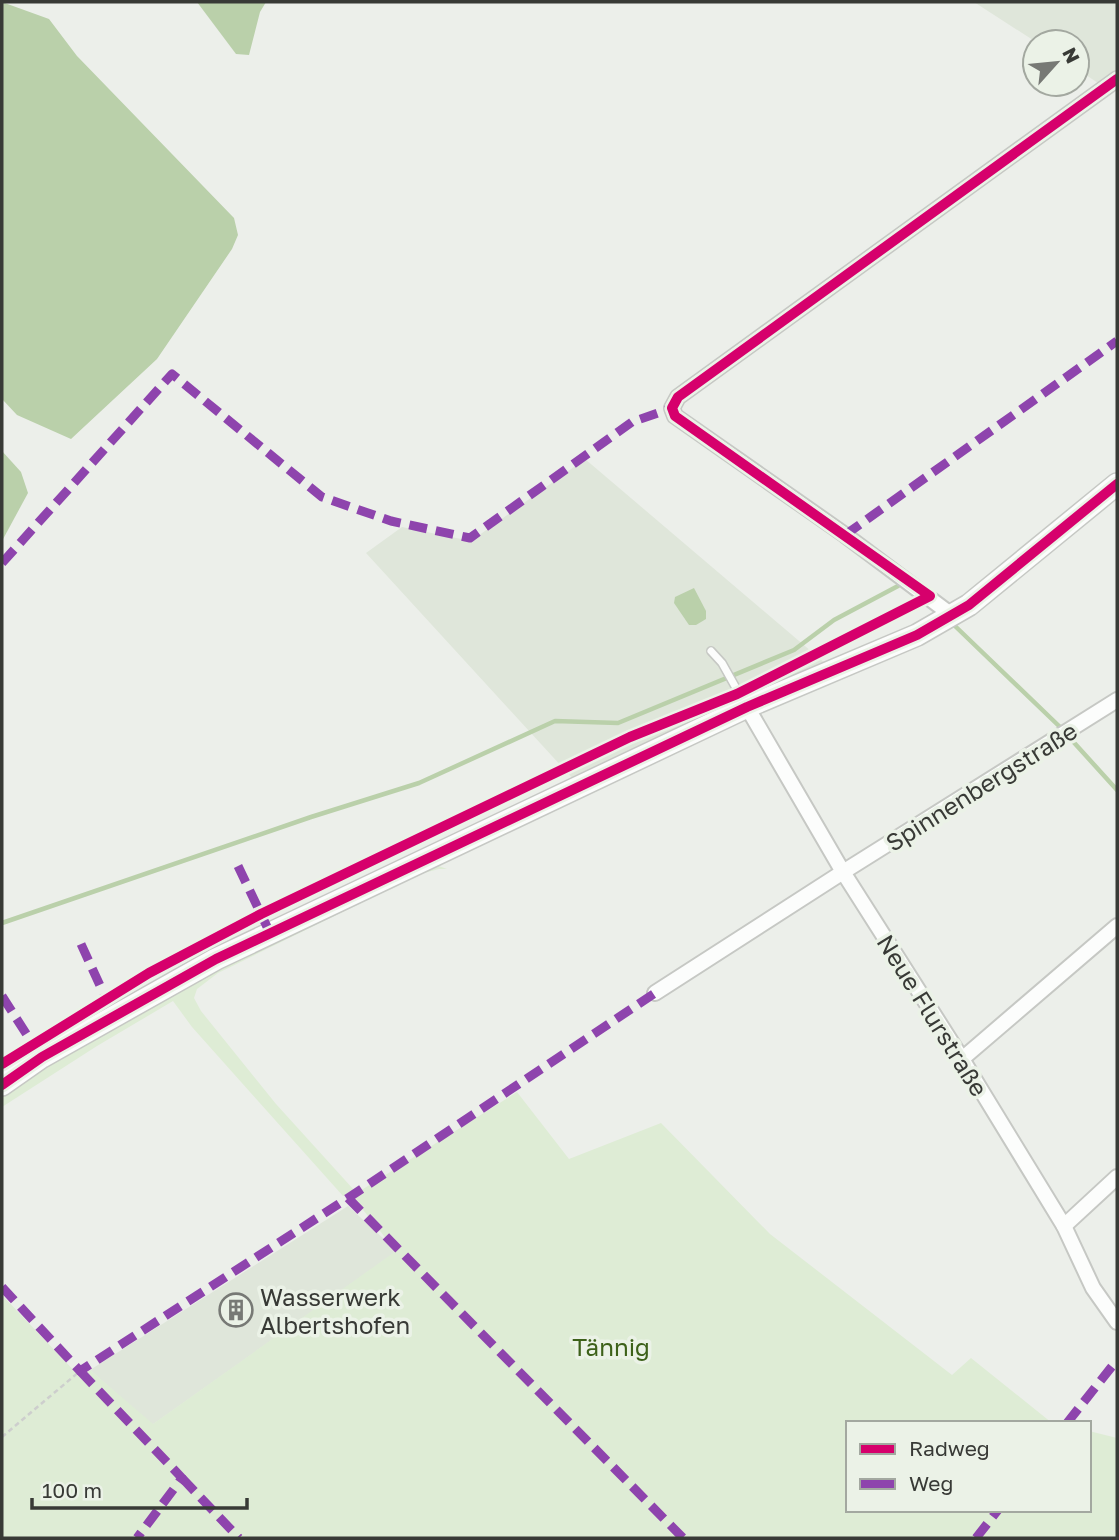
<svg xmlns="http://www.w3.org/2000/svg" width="1119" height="1540" font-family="'Golos Text',sans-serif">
<rect width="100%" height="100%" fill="#ecefea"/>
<!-- built -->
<g fill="#dfe6da">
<path d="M 974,2 L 1117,2 L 1117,73 L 1101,85 L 1077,69 L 1077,42 L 1036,42 Z"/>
<path d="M 585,459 L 832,669 L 574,780 L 366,553 L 402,527 L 471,541 Z"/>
<path d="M 348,1206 L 397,1251 L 152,1425 L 90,1370 Z"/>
</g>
<!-- green -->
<g fill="#deecd5">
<path d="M 436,865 L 447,869 L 439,869 L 420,874 L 218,973 L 197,989 L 194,998 L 201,1011 L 276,1104 L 354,1190 L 343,1196 L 192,1027 L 173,1001 L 97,1046 L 2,1107 L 2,1093 L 150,1002 Z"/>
<path d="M 517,1092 L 569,1159 L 661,1123 L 770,1234 L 952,1375 L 971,1358 L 1052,1423 L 848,1423 L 848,1510 L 1089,1510 L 1089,1431 L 1117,1438 L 1117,1538 L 2,1538 L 2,1295 L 81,1378 L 90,1370 L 153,1424 L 396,1251 L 352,1196 Z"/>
</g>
<!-- water -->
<g fill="#bad0aa">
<path d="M 2,2 L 49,19 L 77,56 L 234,218 L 238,235 L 232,249 L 157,359 L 71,439 L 17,415 L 2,399 Z"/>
<path d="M 197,2 L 266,2 L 260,12 L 249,55 L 236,54 Z"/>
<path d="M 2,451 L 21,472 L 28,493 L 2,541 Z"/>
<path d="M 694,588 L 706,611 L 706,619 L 696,625 L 689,625 L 674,603 L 675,597 Z"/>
</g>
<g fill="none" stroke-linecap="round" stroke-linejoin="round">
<!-- stream -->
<g stroke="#bad0aa" stroke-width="4.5">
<path d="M 955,626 L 1059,726 L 1117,790"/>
<path d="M 2,923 L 311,817 L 419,783 L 555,721 L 618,723 L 794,650 L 834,620 L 898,586"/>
</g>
<defs>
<path id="lane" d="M 711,651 L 722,663 L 745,704"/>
<g id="street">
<path d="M 953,616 L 845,535 L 675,416 L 672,408 L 678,397 L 1117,79"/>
<path d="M 747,707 L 843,872 L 962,1059 L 1064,1226 L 1093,1288 L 1117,1322"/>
<path d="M 655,993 L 843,872 L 1117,700"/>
<path d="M 962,1059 L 1117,926"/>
<path d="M 1064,1226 L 1117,1177"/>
</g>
<path id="secondary" d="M 2,1085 L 42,1057 L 216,959 L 747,707 L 917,635 L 969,605 L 1117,484"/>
</defs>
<!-- lane casing -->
<use href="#lane" stroke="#c6c8c4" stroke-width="10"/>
<!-- street casing -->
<use href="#street" stroke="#c6c8c4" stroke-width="18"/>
<!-- secondary casing -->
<use href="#secondary" stroke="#c6c8c4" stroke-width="24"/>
<!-- path -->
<path stroke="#cdcecd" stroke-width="2.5" stroke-dasharray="5 3.5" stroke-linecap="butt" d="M 2,1437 L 80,1371"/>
<!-- lane -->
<use href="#lane" stroke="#fcfdfc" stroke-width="7"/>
<!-- street -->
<use href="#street" stroke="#fcfdfc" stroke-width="14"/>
<!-- secondary -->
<use href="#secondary" stroke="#fcfdfc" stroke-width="21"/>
<!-- quiet -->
<g stroke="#8e44ad" stroke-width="9" stroke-dasharray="18 9" stroke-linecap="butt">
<path d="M 845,535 L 1117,341"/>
<path d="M 2,563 L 172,374 L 322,497 L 391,521 L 470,538 L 632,422 L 672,408"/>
<path d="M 238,866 L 270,933"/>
<path d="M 81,944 L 108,1003"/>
<path d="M 2,996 L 36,1049"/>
<path d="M 348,1198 L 683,1538"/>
<path d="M 2,1287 L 80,1371 L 348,1198 L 655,993"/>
<path d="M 80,1371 L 182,1478 L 137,1538"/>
<path d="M 1067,1423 L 1117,1360"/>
<path d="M 182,1478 L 239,1538"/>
<path d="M 976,1538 L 998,1510"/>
</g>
<defs>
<g id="cycleway">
<path d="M 2,1064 L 149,973 L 261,914 L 630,737 L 737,694 L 930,596 L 675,416 L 672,408 L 678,397 L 1117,79"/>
<path d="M 2,1085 L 42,1057 L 216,959 L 747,707 L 917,635 L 969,605 L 1117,484"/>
</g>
</defs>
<!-- cycleway casing -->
<use href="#cycleway" stroke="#ebf2e7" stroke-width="15"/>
<!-- cycleway -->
<use href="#cycleway" stroke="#d6006c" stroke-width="10"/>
</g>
<!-- icons -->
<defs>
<symbol id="building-ring" viewBox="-11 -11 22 22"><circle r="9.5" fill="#ebf2e7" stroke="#777975" stroke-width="1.5"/><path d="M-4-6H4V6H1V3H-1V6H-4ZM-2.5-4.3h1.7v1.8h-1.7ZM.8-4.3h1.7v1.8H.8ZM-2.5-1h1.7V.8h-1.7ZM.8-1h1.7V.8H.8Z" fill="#777975"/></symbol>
</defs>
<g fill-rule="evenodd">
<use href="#building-ring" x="217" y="1291" width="38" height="38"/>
</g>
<g text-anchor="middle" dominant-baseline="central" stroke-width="7" stroke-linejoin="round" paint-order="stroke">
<!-- street labels -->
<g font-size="24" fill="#383a36" stroke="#ebf2e7">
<text transform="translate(981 786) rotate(-32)">Spinnenbergstraße</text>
<text transform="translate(933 1015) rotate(58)">Neue Flurstraße</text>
</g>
<!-- poi labels -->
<g font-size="24" fill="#383a36" stroke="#ebf2e7" text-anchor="start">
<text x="260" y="1296">Wasserwerk<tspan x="260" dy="28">Albertshofen</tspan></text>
</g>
<!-- park labels -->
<g font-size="24" fill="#3d611a" stroke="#ebf2e7">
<text x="611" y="1346">Tännig</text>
</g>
</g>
<!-- border -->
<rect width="1119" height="1540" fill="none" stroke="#383a36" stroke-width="7"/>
<!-- legend -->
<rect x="846" y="1421" width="245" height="91" fill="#ebf2e7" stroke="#a3a8a0" stroke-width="2"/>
<rect x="860" y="1444" width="35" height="10" fill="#d6006c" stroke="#a3a8a0" stroke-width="2"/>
<text x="909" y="1456" font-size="21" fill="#383a36">Radweg</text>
<rect x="860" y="1479" width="35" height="10" fill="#8e44ad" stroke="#a3a8a0" stroke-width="2"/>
<text x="909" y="1491" font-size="21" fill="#383a36">Weg</text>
<!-- north arrow -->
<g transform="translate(1056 63) rotate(63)"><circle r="33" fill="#ebf2e7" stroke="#a3a8a0" stroke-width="2"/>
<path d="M0-5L12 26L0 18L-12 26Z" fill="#777975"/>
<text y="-10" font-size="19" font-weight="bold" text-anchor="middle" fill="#383a36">N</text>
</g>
<!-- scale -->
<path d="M32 1498v10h215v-10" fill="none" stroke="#383a36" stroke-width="3.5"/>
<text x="42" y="1498" font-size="21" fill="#383a36" stroke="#ebf2e7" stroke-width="5" paint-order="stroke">100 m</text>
</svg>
